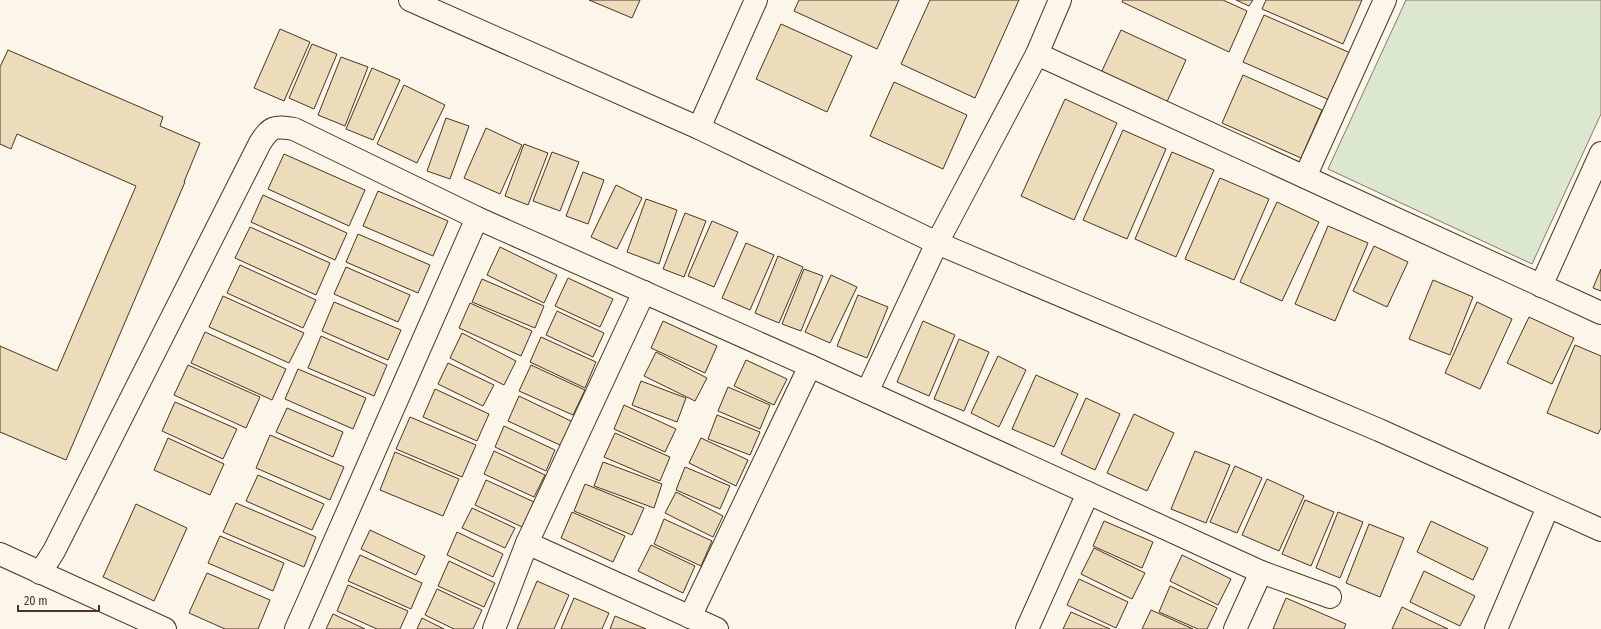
<svg xmlns="http://www.w3.org/2000/svg" width="1601" height="629" font-family="'Fira Sans Condensed',sans-serif">
<rect width="100%" height="100%" fill="#fbf6e9"/>
<!-- green -->
<path fill="#dce7d0" stroke="#887966" d="M 1406,0 L 1601,0 L 1601,114 L 1532,264 L 1328,169 Z"/>
<!-- building -->
<g fill="#ecdcbc" stroke="#4a3520">
<path d="M 589,0 L 640,0 L 632,18 Z"/>
<path d="M 799,0 L 899,0 L 877,49 L 794,11 Z"/>
<path d="M 930,0 L 1019,0 L 975,98 L 901,64 Z"/>
<path d="M 1123,0 L 1223,0 L 1247,11 L 1229,52 L 1122,2 Z"/>
<path d="M 1236,0 L 1253,0 L 1249,6 Z"/>
<path d="M 1266,0 L 1362,0 L 1343,44 L 1262,9 Z"/>
<path d="M 1264,15 L 1355,55 L 1334,102 L 1243,62 Z"/>
<path d="M 781,24 L 852,56 L 827,112 L 756,79 Z"/>
<path d="M 280,29 L 310,42 L 284,101 L 254,88 Z"/>
<path d="M 1121,30 L 1186,60 L 1166,104 L 1101,73 Z"/>
<path d="M 312,44 L 337,54 L 314,109 L 289,98 Z"/>
<path d="M 8,50 L 163,117 L 160,126 L 200,143 L 184,182 L 185,182 L 66,460 L 0,432 L 0,346 L 57,371 L 136,186 L 17,134 L 11,149 L 0,144 L 0,67 Z"/>
<path d="M 341,57 L 368,67 L 345,126 L 318,115 Z"/>
<path d="M 372,68 L 400,80 L 373,140 L 346,129 Z"/>
<path d="M 1243,75 L 1322,110 L 1301,158 L 1222,123 Z"/>
<path d="M 894,82 L 967,115 L 943,169 L 870,136 Z"/>
<path d="M 404,85 L 445,105 L 417,163 L 377,144 Z"/>
<path d="M 1065,99 L 1117,123 L 1074,220 L 1021,196 Z"/>
<path d="M 446,118 L 469,126 L 450,179 L 427,171 Z"/>
<path d="M 486,128 L 522,145 L 500,194 L 464,178 Z"/>
<path d="M 1123,130 L 1166,149 L 1127,239 L 1083,220 Z"/>
<path d="M 524,144 L 548,153 L 528,205 L 505,196 Z"/>
<path d="M 552,152 L 579,162 L 560,211 L 533,201 Z"/>
<path d="M 1172,152 L 1214,170 L 1176,257 L 1135,239 Z"/>
<path d="M 284,154 L 365,190 L 349,226 L 268,189 Z"/>
<path d="M 583,172 L 604,180 L 588,224 L 566,216 Z"/>
<path d="M 1220,178 L 1269,199 L 1234,280 L 1185,259 Z"/>
<path d="M 616,185 L 642,198 L 617,249 L 591,237 Z"/>
<path d="M 378,191 L 448,221 L 433,256 L 363,226 Z"/>
<path d="M 263,195 L 347,233 L 335,260 L 251,222 Z"/>
<path d="M 646,199 L 677,210 L 659,264 L 627,252 Z"/>
<path d="M 1277,202 L 1319,222 L 1282,301 L 1240,282 Z"/>
<path d="M 685,213 L 706,221 L 684,277 L 663,269 Z"/>
<path d="M 712,221 L 738,232 L 714,287 L 688,276 Z"/>
<path d="M 1328,226 L 1368,243 L 1335,321 L 1295,304 Z"/>
<path d="M 250,227 L 330,263 L 316,295 L 235,258 Z"/>
<path d="M 358,234 L 430,265 L 418,293 L 346,262 Z"/>
<path d="M 746,243 L 774,255 L 750,310 L 722,298 Z"/>
<path d="M 1374,246 L 1408,262 L 1387,307 L 1353,291 Z"/>
<path d="M 500,247 L 557,275 L 544,303 L 487,275 Z"/>
<path d="M 778,256 L 803,267 L 779,323 L 755,313 Z"/>
<path d="M 240,265 L 316,300 L 303,328 L 227,293 Z"/>
<path d="M 346,267 L 410,295 L 398,322 L 334,294 Z"/>
<path d="M 804,269 L 823,276 L 801,331 L 782,324 Z"/>
<path d="M 1601,269 L 1601,291 L 1593,288 Z"/>
<path d="M 831,275 L 857,287 L 830,343 L 805,332 Z"/>
<path d="M 568,278 L 613,299 L 600,327 L 555,306 Z"/>
<path d="M 482,279 L 544,306 L 535,328 L 472,302 Z"/>
<path d="M 1433,280 L 1473,297 L 1450,355 L 1409,339 Z"/>
<path d="M 858,295 L 888,307 L 867,358 L 837,346 Z"/>
<path d="M 223,296 L 304,333 L 289,363 L 209,327 Z"/>
<path d="M 334,302 L 401,330 L 388,360 L 322,331 Z"/>
<path d="M 1477,302 L 1512,319 L 1480,389 L 1445,373 Z"/>
<path d="M 470,303 L 532,331 L 521,356 L 459,328 Z"/>
<path d="M 557,311 L 604,333 L 593,357 L 546,335 Z"/>
<path d="M 1529,317 L 1574,338 L 1552,384 L 1507,363 Z"/>
<path d="M 663,321 L 717,346 L 705,373 L 651,348 Z"/>
<path d="M 923,321 L 955,335 L 929,396 L 897,382 Z"/>
<path d="M 205,332 L 286,369 L 272,400 L 191,363 Z"/>
<path d="M 462,333 L 516,361 L 504,385 L 450,358 Z"/>
<path d="M 321,336 L 387,365 L 374,396 L 308,368 Z"/>
<path d="M 541,337 L 596,362 L 585,388 L 530,362 Z"/>
<path d="M 959,339 L 989,352 L 964,411 L 934,399 Z"/>
<path d="M 1575,345 L 1601,356 L 1601,428 L 1598,434 L 1547,413 Z"/>
<path d="M 656,352 L 707,378 L 695,401 L 644,376 Z"/>
<path d="M 998,356 L 1026,370 L 999,427 L 971,413 Z"/>
<path d="M 746,360 L 787,379 L 774,405 L 734,386 Z"/>
<path d="M 448,363 L 494,385 L 483,406 L 438,384 Z"/>
<path d="M 188,365 L 260,397 L 246,428 L 174,395 Z"/>
<path d="M 531,365 L 585,390 L 573,415 L 519,391 Z"/>
<path d="M 298,369 L 366,398 L 353,429 L 285,399 Z"/>
<path d="M 1036,375 L 1078,394 L 1054,447 L 1012,429 Z"/>
<path d="M 641,381 L 686,398 L 677,422 L 632,405 Z"/>
<path d="M 728,387 L 770,405 L 760,429 L 718,411 Z"/>
<path d="M 435,389 L 489,414 L 477,441 L 423,417 Z"/>
<path d="M 519,396 L 573,422 L 562,446 L 508,421 Z"/>
<path d="M 1086,398 L 1120,414 L 1095,470 L 1061,454 Z"/>
<path d="M 175,402 L 237,429 L 223,459 L 162,431 Z"/>
<path d="M 624,405 L 676,429 L 665,452 L 614,429 Z"/>
<path d="M 287,408 L 343,432 L 333,457 L 276,432 Z"/>
<path d="M 1134,414 L 1174,433 L 1147,491 L 1107,473 Z"/>
<path d="M 717,415 L 760,432 L 750,455 L 708,439 Z"/>
<path d="M 410,417 L 476,445 L 462,477 L 396,449 Z"/>
<path d="M 504,426 L 555,450 L 546,471 L 495,447 Z"/>
<path d="M 615,433 L 670,457 L 660,481 L 604,457 Z"/>
<path d="M 270,435 L 344,467 L 330,500 L 256,468 Z"/>
<path d="M 168,438 L 224,464 L 210,495 L 154,470 Z"/>
<path d="M 701,438 L 748,460 L 736,486 L 689,463 Z"/>
<path d="M 494,451 L 545,475 L 534,497 L 484,474 Z"/>
<path d="M 1195,451 L 1230,465 L 1206,523 L 1171,509 Z"/>
<path d="M 395,452 L 459,479 L 443,516 L 380,490 Z"/>
<path d="M 603,462 L 662,484 L 654,508 L 594,486 Z"/>
<path d="M 1235,466 L 1262,478 L 1237,533 L 1210,522 Z"/>
<path d="M 685,467 L 730,486 L 720,509 L 676,490 Z"/>
<path d="M 258,475 L 324,504 L 312,530 L 246,501 Z"/>
<path d="M 1267,479 L 1304,496 L 1279,551 L 1242,535 Z"/>
<path d="M 486,480 L 534,502 L 522,527 L 475,505 Z"/>
<path d="M 585,484 L 644,508 L 632,535 L 574,511 Z"/>
<path d="M 676,492 L 723,516 L 713,537 L 665,513 Z"/>
<path d="M 1305,500 L 1334,512 L 1311,566 L 1282,554 Z"/>
<path d="M 236,503 L 316,537 L 304,567 L 223,532 Z"/>
<path d="M 136,504 L 187,528 L 154,601 L 103,577 Z"/>
<path d="M 472,508 L 515,528 L 505,548 L 462,528 Z"/>
<path d="M 572,512 L 625,536 L 613,562 L 561,538 Z"/>
<path d="M 1338,512 L 1363,522 L 1340,578 L 1316,568 Z"/>
<path d="M 664,519 L 712,541 L 701,566 L 654,544 Z"/>
<path d="M 1104,521 L 1153,542 L 1142,568 L 1093,546 Z"/>
<path d="M 1431,521 L 1488,548 L 1473,580 L 1417,552 Z"/>
<path d="M 1369,524 L 1404,538 L 1380,597 L 1346,583 Z"/>
<path d="M 370,530 L 425,556 L 416,575 L 361,549 Z"/>
<path d="M 457,532 L 503,554 L 493,577 L 447,555 Z"/>
<path d="M 220,536 L 284,563 L 273,591 L 208,563 Z"/>
<path d="M 651,545 L 695,566 L 683,593 L 638,571 Z"/>
<path d="M 1094,548 L 1145,573 L 1132,599 L 1081,574 Z"/>
<path d="M 360,555 L 422,583 L 411,609 L 348,581 Z"/>
<path d="M 1182,555 L 1231,579 L 1218,605 L 1170,581 Z"/>
<path d="M 449,561 L 495,583 L 484,607 L 438,586 Z"/>
<path d="M 1424,571 L 1475,596 L 1460,626 L 1410,602 Z"/>
<path d="M 207,573 L 270,600 L 258,629 L 225,629 L 189,613 Z"/>
<path d="M 1079,579 L 1128,602 L 1116,628 L 1067,605 Z"/>
<path d="M 537,581 L 569,595 L 554,629 L 517,629 Z"/>
<path d="M 348,585 L 408,611 L 400,629 L 377,629 L 337,611 Z"/>
<path d="M 1170,586 L 1217,608 L 1207,629 L 1198,629 L 1159,612 Z"/>
<path d="M 437,589 L 482,610 L 473,629 L 454,629 L 425,615 Z"/>
<path d="M 574,598 L 609,613 L 602,629 L 561,629 Z"/>
<path d="M 1286,598 L 1346,624 L 1344,629 L 1273,629 Z"/>
<path d="M 1402,607 L 1448,629 L 1392,629 Z"/>
<path d="M 1151,610 L 1193,629 L 1142,629 Z"/>
<path d="M 1071,612 L 1110,629 L 1063,629 Z"/>
<path d="M 333,614 L 365,629 L 326,629 Z"/>
<path d="M 615,616 L 646,629 L 610,629 Z"/>
<path d="M 422,618 L 444,629 L 417,629 Z"/>
</g>
<g fill="none" stroke-linecap="round" stroke-linejoin="round">
<defs>
<g id="minor">
<path d="M 1037,54 L 1601,313"/>
<path d="M 699,128 L 756,0"/>
<path d="M 1305,177 L 1385,0"/>
<path d="M 1541,286 L 1601,153"/>
<path d="M 867,392 L 937,243"/>
<path d="M 527,543 L 717,629"/>
<path d="M 0,554 L 165,629"/>
<path d="M 40,573 L 54,551 L 260,143 C 271,126 274,126 294,129 L 477,218 L 810,366 L 1261,572 L 1330,597"/>
<path d="M 690,617 L 810,366"/>
<path d="M 296,629 L 477,218"/>
<path d="M 494,629 L 527,543 L 644,292"/>
<path d="M 1027,629 L 1088,493"/>
<path d="M 1235,629 L 1261,572"/>
<path d="M 1496,629 L 1548,507"/>
</g>
<g id="tertiary">
<path d="M 410,0 L 699,128 L 937,243 L 1379,430 L 1601,530"/>
<path d="M 937,243 L 1037,54 L 1060,0"/>
</g>
</defs>
<!-- minor casing -->
<use href="#minor" stroke="#4a3520" stroke-width="24"/>
<!-- tertiary casing -->
<use href="#tertiary" stroke="#4a3520" stroke-width="24"/>
<!-- minor -->
<use href="#minor" stroke="#fbf6e9" stroke-width="22"/>
<!-- tertiary -->
<use href="#tertiary" stroke="#fbf6e9" stroke-width="22"/>
</g>
<!-- scale -->
<path d="M18 605v6h81v-6" fill="none" stroke="#4a3520" stroke-width="2"/>
<text x="24" y="605" font-size="12" fill="#4a3520" stroke="#fbf6e9" stroke-width="3" paint-order="stroke">20 m</text>
</svg>
